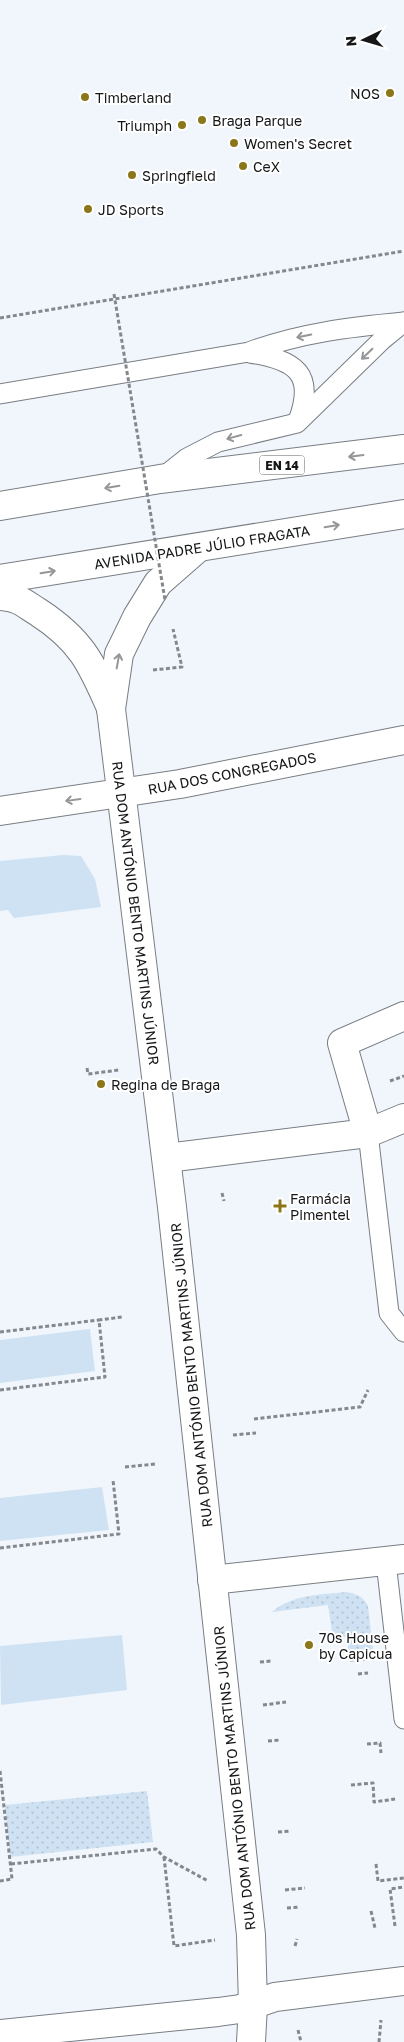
<svg xmlns="http://www.w3.org/2000/svg" width="404" height="2042" font-family="'Golos Text',sans-serif">
<defs>
<pattern id="garden-dots" width="8" height="8" patternUnits="userSpaceOnUse" patternTransform="scale(1.25)"><rect width="8" height="8" fill="#cfe2f3"/><path d="M2 2h.1M6 6h.1" fill="none" stroke="#b1c1d0" stroke-width="1.8" stroke-linecap="round"/></pattern>
</defs>
<rect width="100%" height="100%" fill="#f0f6fc"/>
<!-- green -->
<g fill="#cfe2f3">
<path d="M 63,855 L 81,856 L 95,879 L 101,907 L 14,918 L 8,910 L 0,911 L 0,861 Z"/>
<path d="M 90,1329 L 95,1371 L 0,1383 L 0,1340 Z"/>
<path d="M 102,1487 L 109,1530 L 0,1541 L 0,1498 Z"/>
<path d="M 122,1635 L 127,1690 L 1,1705 L 0,1646 Z"/>
</g>
<!-- garden -->
<g fill="url(#garden-dots)">
<path d="M 346,1592 C 357,1594 363,1596 368,1606 L 373,1650 L 349,1652 L 347,1637 L 333,1638 L 328,1605 L 272,1612 C 293,1594 320,1595 346,1592 Z"/>
<path d="M 147,1791 L 153,1842 L 10,1857 L 5,1805 Z"/>
</g>
<g fill="none" stroke-linecap="round" stroke-linejoin="round">
<defs>
<g id="lane">
<path d="M 250,353 C 295,360 316,373 298,421"/>
<path d="M 0,394 L 249,352 C 299,333 351,327 404,322"/>
<path d="M 163,477 L 187,458 L 218,442 L 297,423 L 382,340 L 404,322"/>
<path d="M 368,1133 L 389,1313 L 404,1332"/>
<path d="M 386,1562 L 404,1719"/>
</g>
<g id="street">
<path d="M 0,811 L 180,784 L 404,740"/>
<path d="M 368,1133 L 342,1043 L 404,1016"/>
<path d="M 167,1158 L 368,1133 L 404,1118"/>
<path d="M 212,1580 L 404,1559"/>
<path d="M 0,2034 L 218,2012 L 240,2009 L 275,1997 L 404,1981"/>
</g>
<path id="secondary" d="M 111,709 L 172,1207 L 251,1935 L 253,2005 L 251,2042"/>
<g id="highway">
<path d="M 0,506 L 160,479 L 404,449"/>
<path d="M 0,579 L 404,514"/>
<path d="M 0,596 C 20,598 22,602 38,612 C 81,640 91,662 111,708"/>
<path d="M 111,709 L 119,654 L 137,617 L 158,583 L 198,548"/>
</g>
</defs>
<!-- lane casing -->
<use href="#lane" stroke="#797e83" stroke-width="21"/>
<!-- street casing -->
<use href="#street" stroke="#797e83" stroke-width="30"/>
<!-- secondary casing -->
<use href="#secondary" stroke="#797e83" stroke-width="30"/>
<!-- highway casing -->
<use href="#highway" stroke="#797e83" stroke-width="30"/>
<!-- path -->
<g stroke="#84888c" stroke-width="3" stroke-dasharray="4 2.5" stroke-linecap="butt">
<path d="M 0,318 L 404,251"/>
<path d="M 153,670 L 182,667 L 173,629"/>
<path d="M 87,1068 L 88,1074 L 119,1070"/>
<path d="M 390,1081 L 404,1076"/>
<path d="M 222,1193 L 224,1201"/>
<path d="M 0,1332 L 99,1320"/>
<path d="M 0,1390 L 105,1377 L 99,1320 L 122,1317"/>
<path d="M 254,1419 L 360,1407 L 368,1390"/>
<path d="M 233,1435 L 256,1433"/>
<path d="M 125,1467 L 156,1464"/>
<path d="M 0,1548 L 119,1534 L 113,1480"/>
<path d="M 350,1660 L 367,1659"/>
<path d="M 260,1662 L 271,1661"/>
<path d="M 358,1674 L 368,1673"/>
<path d="M 263,1705 L 286,1702"/>
<path d="M 268,1741 L 280,1740"/>
<path d="M 367,1744 L 380,1743 L 381,1753"/>
<path d="M 0,1771 L 12,1879 L 0,1881"/>
<path d="M 351,1785 L 373,1783 L 374,1802 L 395,1799"/>
<path d="M 278,1832 L 291,1831"/>
<path d="M 164,1857 L 174,1946 L 215,1940"/>
<path d="M 11,1864 L 156,1849 L 164,1857 L 208,1881"/>
<path d="M 376,1864 L 378,1881 L 404,1878"/>
<path d="M 285,1890 L 305,1888"/>
<path d="M 287,1908 L 300,1907"/>
<path d="M 371,1911 L 375,1928"/>
<path d="M 395,1926 L 390,1889 L 404,1887"/>
<path d="M 295,1946 L 297,1939"/>
<path d="M 298,2030 L 301,2042"/>
<path d="M 379,2042 L 381,2020"/>
</g>
<!-- lane -->
<use href="#lane" stroke="#fff" stroke-width="19"/>
<!-- street -->
<use href="#street" stroke="#fff" stroke-width="28"/>
<!-- secondary -->
<use href="#secondary" stroke="#fff" stroke-width="28"/>
<!-- highway -->
<use href="#highway" stroke="#fff" stroke-width="28"/>
<!-- path-bridge -->
<path stroke="#84888c" stroke-width="3" stroke-dasharray="4 2.5" stroke-linecap="butt" d="M 114,294 L 165,600"/>
</g>
<!-- one-way arrows -->
<defs><path id="oneway-shaft" d="M-6 0H5M1.5-3L5.5 0L1.5 3" fill="none" stroke-width="1.6" stroke-linecap="round" stroke-linejoin="round" transform="scale(1.25)"/></defs>
<g stroke="#959697">
<use href="#oneway-shaft" transform="translate(304 336) rotate(168)"/>
<use href="#oneway-shaft" transform="translate(367 354) rotate(136)"/>
<use href="#oneway-shaft" transform="translate(234 437) rotate(165)"/>
<use href="#oneway-shaft" transform="translate(356 456) rotate(173)"/>
<use href="#oneway-shaft" transform="translate(112 487) rotate(170)"/>
<use href="#oneway-shaft" transform="translate(332 526) rotate(-9)"/>
<use href="#oneway-shaft" transform="translate(48 572) rotate(-9)"/>
<use href="#oneway-shaft" transform="translate(118 661) rotate(-80)"/>
<use href="#oneway-shaft" transform="translate(73 800) rotate(172)"/>
</g>
<!-- markers -->
<g fill="#8c761a" stroke="#fff" stroke-width="2">
<circle cx="390" cy="93" r="5"/>
<circle cx="85" cy="97" r="5"/>
<circle cx="202" cy="120" r="5"/>
<circle cx="182" cy="125" r="5"/>
<circle cx="234" cy="143" r="5"/>
<circle cx="243" cy="166" r="5"/>
<circle cx="132" cy="175" r="5"/>
<circle cx="88" cy="209" r="5"/>
<circle cx="101" cy="1084" r="5"/>
<path d="M277.5 1198.5h5v5h5v5h-5v5h-5v-5h-5v-5h5z"/>
<circle cx="309" cy="1645" r="5"/>
</g>
<g text-anchor="middle" dominant-baseline="central" stroke-width="4" stroke-linejoin="round" paint-order="stroke">
<!-- shield labels -->
<rect fill="#fff" stroke="#5a5c5d" stroke-width="1" x="259.5" y="455.5" width="45" height="19" rx="4"/>
<g font-size="12" font-weight="bold" fill="#141618">
<text x="282" y="465">EN 14</text>
</g>
<!-- poi labels -->
<g font-size="14" fill="#141618" stroke="#fff" text-anchor="start">
<text x="380" y="93" text-anchor="end">NOS</text>
<text x="95" y="97">Timberland</text>
<text x="212" y="120">Braga Parque</text>
<text x="172" y="125" text-anchor="end">Triumph</text>
<text x="244" y="143">Women's Secret</text>
<text x="253" y="166">CeX</text>
<text x="142" y="175">Springfield</text>
<text x="98" y="209">JD Sports</text>
<text x="111" y="1084">Regina de Braga</text>
<text x="290" y="1198">Farmácia<tspan x="290" dy="16">Pimentel</tspan></text>
<text x="319" y="1637">70s House<tspan x="319" dy="16">by Capicua</tspan></text>
</g>
<!-- street labels -->
<g font-size="14" fill="#141618" stroke="#fff">
<text transform="translate(202 547) rotate(-9)">AVENIDA PADRE JÚLIO FRAGATA</text>
<text transform="translate(232 773) rotate(-11)">RUA DOS CONGREGADOS</text>
<text transform="translate(136 913) rotate(83)">RUA DOM ANTÓNIO BENTO MARTINS JÚNIOR</text>
<text transform="translate(191 1375) rotate(-96)">RUA DOM ANTÓNIO BENTO MARTINS JÚNIOR</text>
<text transform="translate(234 1778) rotate(-96)">RUA DOM ANTÓNIO BENTO MARTINS JÚNIOR</text>
</g>
</g>
<!-- north arrow -->
<g transform="translate(364 40) rotate(265)" stroke="#ffffff" stroke-width="4" paint-order="stroke">
<path d="M0-4L9 19L0 12L-9 19Z" fill="#141618"/>
<text y="-8" font-size="14" font-weight="bold" text-anchor="middle" fill="#141618">N</text>
</g>
</svg>
